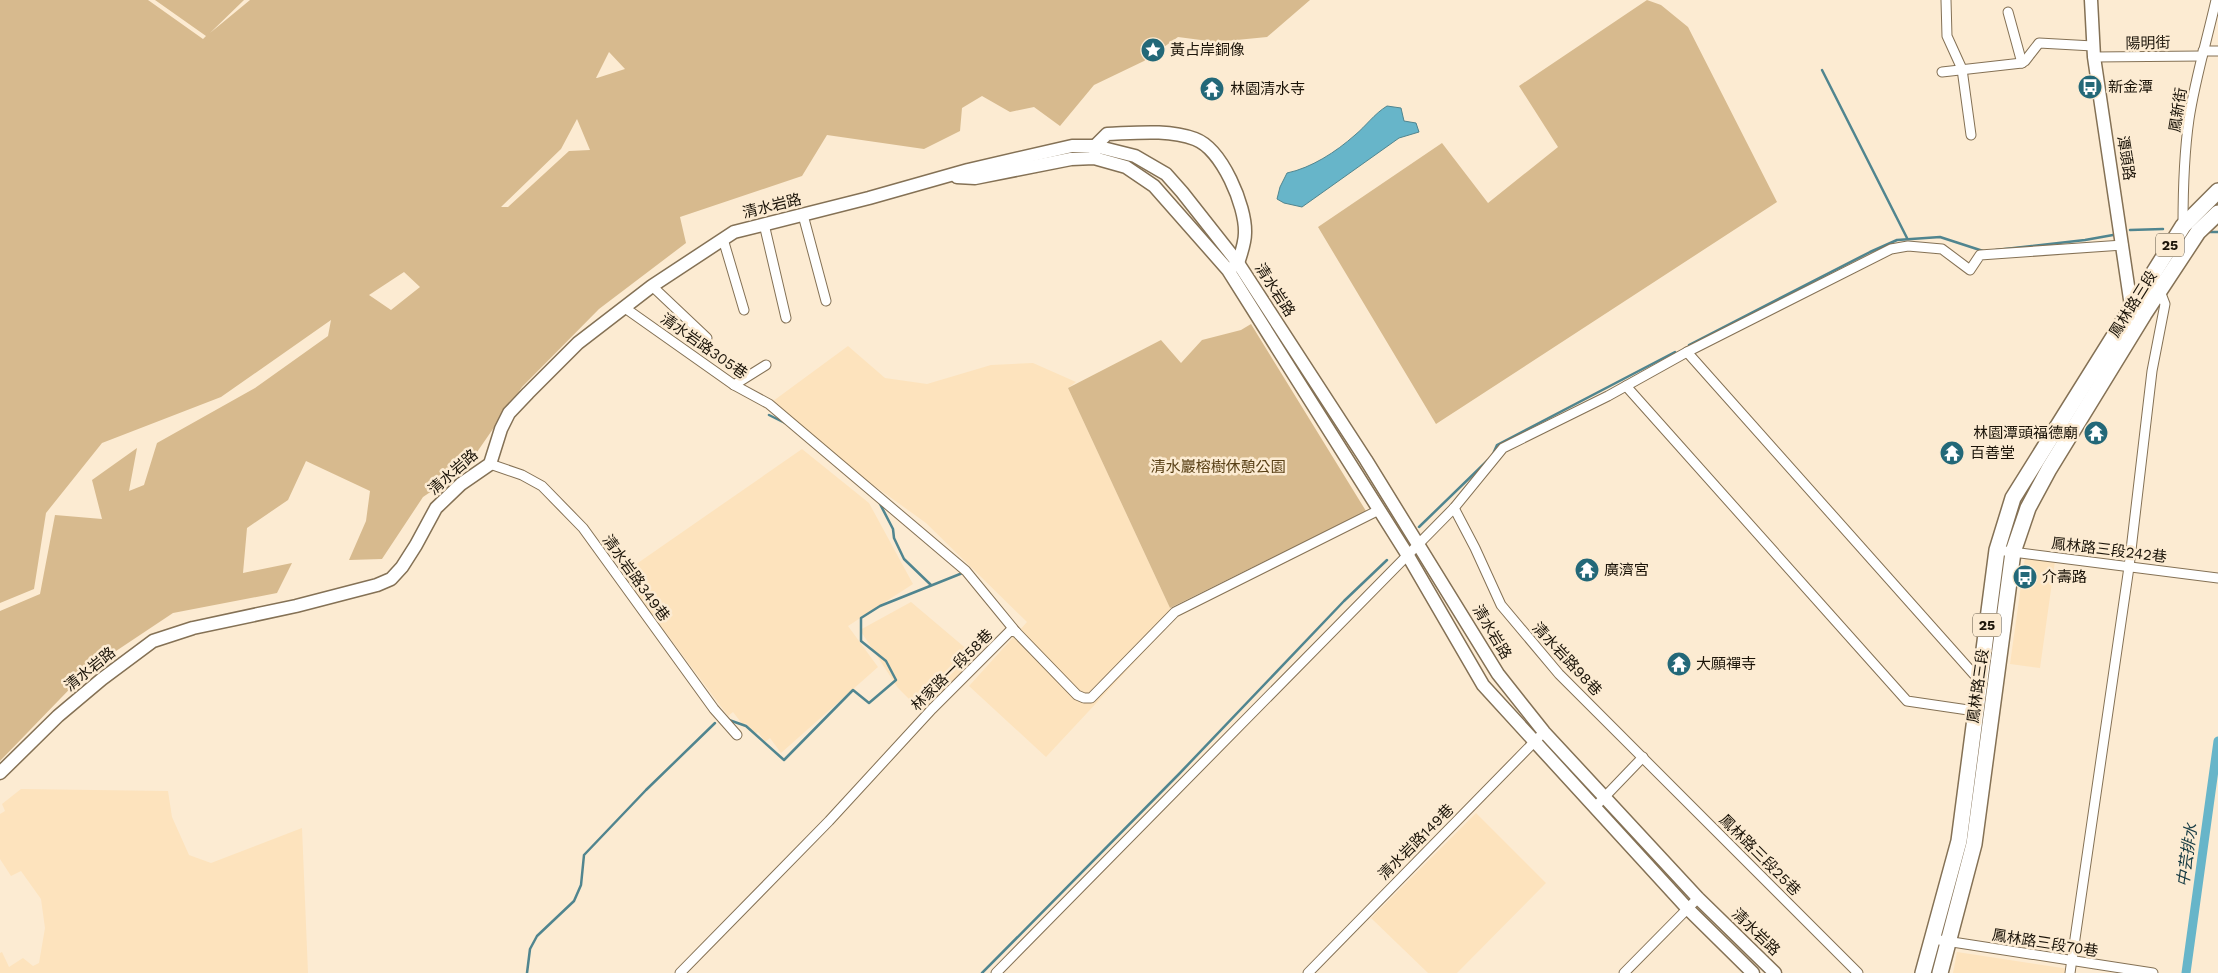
<svg xmlns="http://www.w3.org/2000/svg" width="2218" height="973" font-family="'Work Sans','Noto Sans TC',sans-serif">
<rect width="100%" height="100%" fill="#fcebd2"/>
<!-- built -->
<g fill="#fde3bd">
<path d="M 848,346 L 885,378 L 927,384 L 991,365 L 1033,363 L 1076,382 L 1068,388 L 1170,608 L 1170,624 L 1046,757 L 969,686 L 1027,622 L 926,523 L 765,407 Z"/>
<path d="M 802,449 L 869,503 L 913,584 L 848,626 L 878,667 L 781,753 L 770,738 L 765,742 L 758,732 L 754,735 L 746,723 L 743,725 L 733,712 L 728,716 L 622,574 Z"/>
<path d="M 2025,557 L 2055,561 L 2040,668 L 2010,664 Z"/>
<path d="M 911,602 L 976,657 L 924,714 L 898,688 L 860,630 Z"/>
<path d="M 21,789 L 168,791 L 172,817 L 189,855 L 211,863 L 302,828 L 308,973 L 0,973 L 0,953 L 2,952 L 9,967 L 23,958 L 33,966 L 39,963 L 45,928 L 41,899 L 21,871 L 11,876 L 0,859 L 0,814 L 5,811 L 2,804 Z"/>
<path d="M 1476,813 L 1546,883 L 1457,973 L 1428,973 L 1371,918 Z"/>
<path d="M 1957,952 L 2069,969 L 2068,973 L 1953,973 Z"/>
</g>
<!-- green -->
<g fill="#d7ba8e" fill-rule="evenodd">
<path d="M 0,0 L 148,0 L 203,39 L 206,36 L 155,0 L 244,0 L 210,33 L 250,0 L 1310,0 L 1267,37 L 1216,42 L 1178,37 L 1144,61 L 1094,85 L 1060,126 L 1034,107 L 1010,112 L 982,96 L 962,108 L 960,131 L 924,149 L 827,135 L 802,176 L 680,217 L 686,243 L 599,309 L 522,387 L 466,468 L 423,497 L 382,559 L 349,560 L 366,521 L 370,491 L 306,461 L 288,500 L 247,528 L 243,573 L 292,563 L 277,593 L 173,613 L 89,669 L 0,761 L 0,611 L 40,594 L 55,515 L 102,519 L 92,480 L 137,448 L 129,491 L 144,485 L 157,443 L 255,388 L 328,336 L 331,320 L 221,397 L 102,443 L 46,513 L 34,589 L 0,603 ZM 609,52 L 625,69 L 597,78 L 596,78 ZM 577,119 L 590,150 L 569,151 L 508,207 L 501,207 L 561,149 ZM 404,272 L 420,287 L 391,310 L 369,295 Z"/>
<path d="M 1647,0 L 1661,5 L 1688,27 L 1777,202 L 1436,424 L 1318,227 L 1442,143 L 1488,203 L 1558,147 L 1519,86 Z"/>
<path d="M 1251,324 L 1366,511 L 1170,608 L 1068,388 L 1161,340 L 1181,363 L 1202,340 L 1241,330 Z"/>
</g>
<!-- water -->
<path fill="#67b5c9" stroke="#50858f" d="M 1387,106 L 1401,108 L 1404,121 L 1416,123 L 1419,132 L 1399,138 L 1302,207 L 1284,203 L 1277,199 L 1280,187 L 1287,173 C 1311,168 1336,152 1355,135 C 1366,126 1374,114 1387,106 Z"/>
<g fill="none" stroke-linecap="round" stroke-linejoin="round">
<!-- stream -->
<g stroke="#50858f" stroke-width="2.5">
<path d="M 1822,70 L 1907,238"/>
<path d="M 2130,230 L 2163,229"/>
<path d="M 2207,232 L 2218,232"/>
<path d="M 1996,250 L 2085,240 L 2113,235"/>
<path d="M 1689,345 L 1870,252 L 1897,240 L 1940,237 L 1983,251"/>
<path d="M 769,415 L 785,423"/>
<path d="M 1493,454 L 1497,445 L 1675,352"/>
<path d="M 879,502 L 893,529 L 894,538 L 904,559 L 931,585"/>
<path d="M 1419,527 L 1488,460"/>
<path d="M 729,720 L 746,726 L 784,760 L 853,690 L 869,703 L 896,680 L 886,661 L 861,641 L 861,618 L 880,606 L 965,572"/>
<path d="M 527,973 L 530,949 L 537,936 L 574,901 L 581,885 L 584,855 L 646,790 L 715,723"/>
<path d="M 982,973 L 1179,774 L 1344,601 L 1387,560"/>
</g>
<!-- canal -->
<path stroke="#67b5c9" stroke-width="9" d="M 2186,973 L 2218,741"/>
<defs>
<g id="street">
<path d="M 1946,0 L 1947,36 L 1962,69 L 1971,135"/>
<path d="M 2008,12 L 2022,63"/>
<path d="M 2203,51 L 2218,51"/>
<path d="M 2094,57 L 2202,56"/>
<path d="M 1942,72 L 2022,63 L 2025,61 L 2039,43 L 2093,46"/>
<path d="M 803,215 L 826,301"/>
<path d="M 764,224 L 786,318"/>
<path d="M 2183,225 C 2183,190 2184,154 2189,119 C 2195,79 2207,40 2216,0"/>
<path d="M 723,239 L 744,310"/>
<path d="M 652,286 L 707,338"/>
<path d="M 625,308 L 734,385 L 769,404 L 966,571 L 1016,632"/>
<path d="M 1687,352 L 1979,680"/>
<path d="M 734,385 L 766,365"/>
<path d="M 1626,386 L 1907,701 L 1975,711"/>
<path d="M 490,464 L 522,475 L 542,486 L 583,528 L 714,709 L 737,735"/>
<path d="M 1454,508 L 1475,548 L 1501,605 L 1559,674 L 1858,973"/>
<path d="M 1997,550 L 2218,578"/>
<path d="M 1594,808 L 1643,757"/>
<path d="M 1933,939 L 2153,973"/>
<path d="M 680,973 L 829,821 L 932,709 L 1010,631 L 1016,632 L 1077,695 L 1084,698 L 1091,698 L 1175,612 L 1379,510"/>
<path d="M 996,973 L 1454,508 L 1503,448 L 1608,396 L 1687,352 L 1891,249 L 1908,246 L 1942,249 L 1970,270 L 1980,255 L 2123,245"/>
<path d="M 1308,973 L 1539,737"/>
<path d="M 1624,973 L 1698,898"/>
<path d="M 2070,973 L 2129,567 L 2152,371 L 2165,304 L 2160,291"/>
</g>
<g id="secondary">
<path d="M 2091,0 L 2094,57 L 2131,306 L 2136,309"/>
<path d="M 1095,151 L 1095,146 L 1107,134 C 1135,133 1168,129 1195,139 C 1222,149 1246,206 1245,233 C 1245,243 1241,254 1238,263 L 1234,266"/>
<path d="M 957,177 L 975,178 L 1071,159 L 1094,158 L 1126,167 L 1154,186 L 1228,270 L 1407,554 L 1483,685 L 1687,908 L 1753,973"/>
<path d="M 0,773 L 58,716 L 102,679 L 153,641 L 193,628 L 296,606 L 377,585 L 391,579 L 402,567 L 416,545 L 436,508 L 461,484 L 490,464 L 501,429 L 509,413 L 528,393 L 578,343 L 652,286 L 734,232 L 869,198 L 968,170 L 1072,146 L 1095,146 L 1135,156 L 1166,174 L 1182,192 L 1238,263 L 1366,460 L 1498,674 L 1544,732 L 1698,898 L 1775,973"/>
</g>
<g id="primary">
<path d="M 1923,973 L 1959,841 L 1997,550 L 2013,498 L 2183,226 L 2218,191"/>
<path d="M 1940,973 L 1974,844 L 2013,552 L 2028,508 L 2049,469 L 2144,314 L 2198,232 L 2218,213"/>
</g>
</defs>
<!-- street casing -->
<use href="#street" stroke="#847155" stroke-width="11"/>
<!-- secondary casing -->
<use href="#secondary" stroke="#847155" stroke-width="15"/>
<!-- primary casing -->
<use href="#primary" stroke="#847155" stroke-width="18"/>
<!-- street -->
<use href="#street" stroke="#fff" stroke-width="9"/>
<!-- secondary -->
<use href="#secondary" stroke="#fff" stroke-width="12"/>
<!-- primary -->
<use href="#primary" stroke="#fff" stroke-width="15"/>
</g>
<!-- icons -->
<defs>
<symbol id="sight-disc" viewBox="-11 -11 22 22"><circle r="9.5" fill="#236878" stroke="#fcebd2"/><path d="M0-6L1.8-2.2L6-1.7L2.9 1.2L3.7 5.4L0 3.3L-3.7 5.4L-2.9 1.2L-6-1.7L-1.8-2.2Z" fill="#fff"/></symbol>
<symbol id="bus-disc" viewBox="-11 -11 22 22"><circle r="9.5" fill="#236878" stroke="#fcebd2"/><path d="M-5-6H5V4H4V6H2V4H-2V6H-4V4H-5ZM-3.5-4V0h7V-4ZM-3.5 1.2v1.5H-2V1.2ZM2 1.2v1.5H3.5V1.2Z" fill="#fff"/></symbol>
<symbol id="temple-disc" viewBox="-11 -11 22 22"><circle r="9.5" fill="#236878" stroke="#fcebd2"/><path d="M0-6L5-2H3V0L6.5 2.5H4V6H1.5V3h-3V6H-4V2.5H-6.5L-3 0V-2H-5Z" fill="#fff"/></symbol>
</defs>
<g fill-rule="evenodd">
<use href="#sight-disc" x="1139" y="36" width="28" height="28"/>
<use href="#bus-disc" x="2076" y="73" width="28" height="28"/>
<use href="#temple-disc" x="1198" y="75" width="28" height="28"/>
<use href="#temple-disc" x="2082" y="419" width="28" height="28"/>
<use href="#temple-disc" x="1938" y="439" width="28" height="28"/>
<use href="#temple-disc" x="1573" y="556" width="28" height="28"/>
<use href="#bus-disc" x="2011" y="563" width="28" height="28"/>
<use href="#temple-disc" x="1665" y="650" width="28" height="28"/>
</g>
<g text-anchor="middle" dominant-baseline="central" stroke-width="5" stroke-linejoin="round" paint-order="stroke">
<!-- shield labels -->
<g fill="#fcebd2" stroke="#5e5445" stroke-width="1">
<rect x="2156" y="233.5" width="28" height="23" rx="4"/>
<rect x="1973" y="613.5" width="28" height="23" rx="4"/>
</g>
<g font-size="14" font-weight="bold" fill="#1b1409">
<text x="2170" y="245">25</text>
<text x="1987" y="625">25</text>
</g>
<!-- street labels -->
<g font-size="15" fill="#1b1409" stroke="#fcebd2">
<text transform="translate(2148 43) rotate(-1)">陽明街</text>
<text transform="translate(2178 110) rotate(-81)">鳳新街</text>
<text transform="translate(2126 158) rotate(81)">潭頭路</text>
<text transform="translate(772 206) rotate(-14)">清水岩路</text>
<text transform="translate(1275 290) rotate(57)">清水岩路</text>
<text transform="translate(2133 304) rotate(-58)">鳳林路三段</text>
<text transform="translate(704 346) rotate(35)">清水岩路305巷</text>
<text transform="translate(453 472) rotate(-41)">清水岩路</text>
<text transform="translate(2109 550) rotate(7)">鳳林路三段242巷</text>
<text transform="translate(636 578) rotate(54)">清水岩路349巷</text>
<text transform="translate(1492 632) rotate(59)">清水岩路</text>
<text transform="translate(1567 659) rotate(47)">清水岩路98巷</text>
<text transform="translate(90 669) rotate(-39)">清水岩路</text>
<text transform="translate(952 670) rotate(-45)">林家路一段58巷</text>
<text transform="translate(1978 686) rotate(-82)">鳳林路三段</text>
<text transform="translate(1416 842) rotate(-45)">清水岩路149巷</text>
<text transform="translate(1760 855) rotate(45)">鳳林路三段25巷</text>
<text transform="translate(1756 932) rotate(44)">清水岩路</text>
<text transform="translate(2045 943) rotate(9)">鳳林路三段70巷</text>
</g>
<!-- poi labels -->
<g font-size="15" fill="#1b1409" stroke="#fcebd2" text-anchor="start">
<text x="1170" y="50">黃占岸銅像</text>
<text x="2108" y="87">新金潭</text>
<text x="1230" y="89">林園清水寺</text>
<text x="2078" y="433" text-anchor="end">林園潭頭福德廟</text>
<text x="1970" y="453">百善堂</text>
<text x="1604" y="570">廣濟宮</text>
<text x="2042" y="577">介壽路</text>
<text x="1696" y="664">大願禪寺</text>
</g>
<!-- park labels -->
<g font-size="15" fill="#594016" stroke="#fcebd2">
<text x="1218" y="467">清水巖榕樹休憩公園</text>
</g>
<!-- water labels -->
<g font-size="16" font-style="italic" fill="#153a43" stroke="#fcebd2">
<text transform="translate(2187 855) rotate(-82)">中芸排水</text>
</g>
</g>
</svg>
